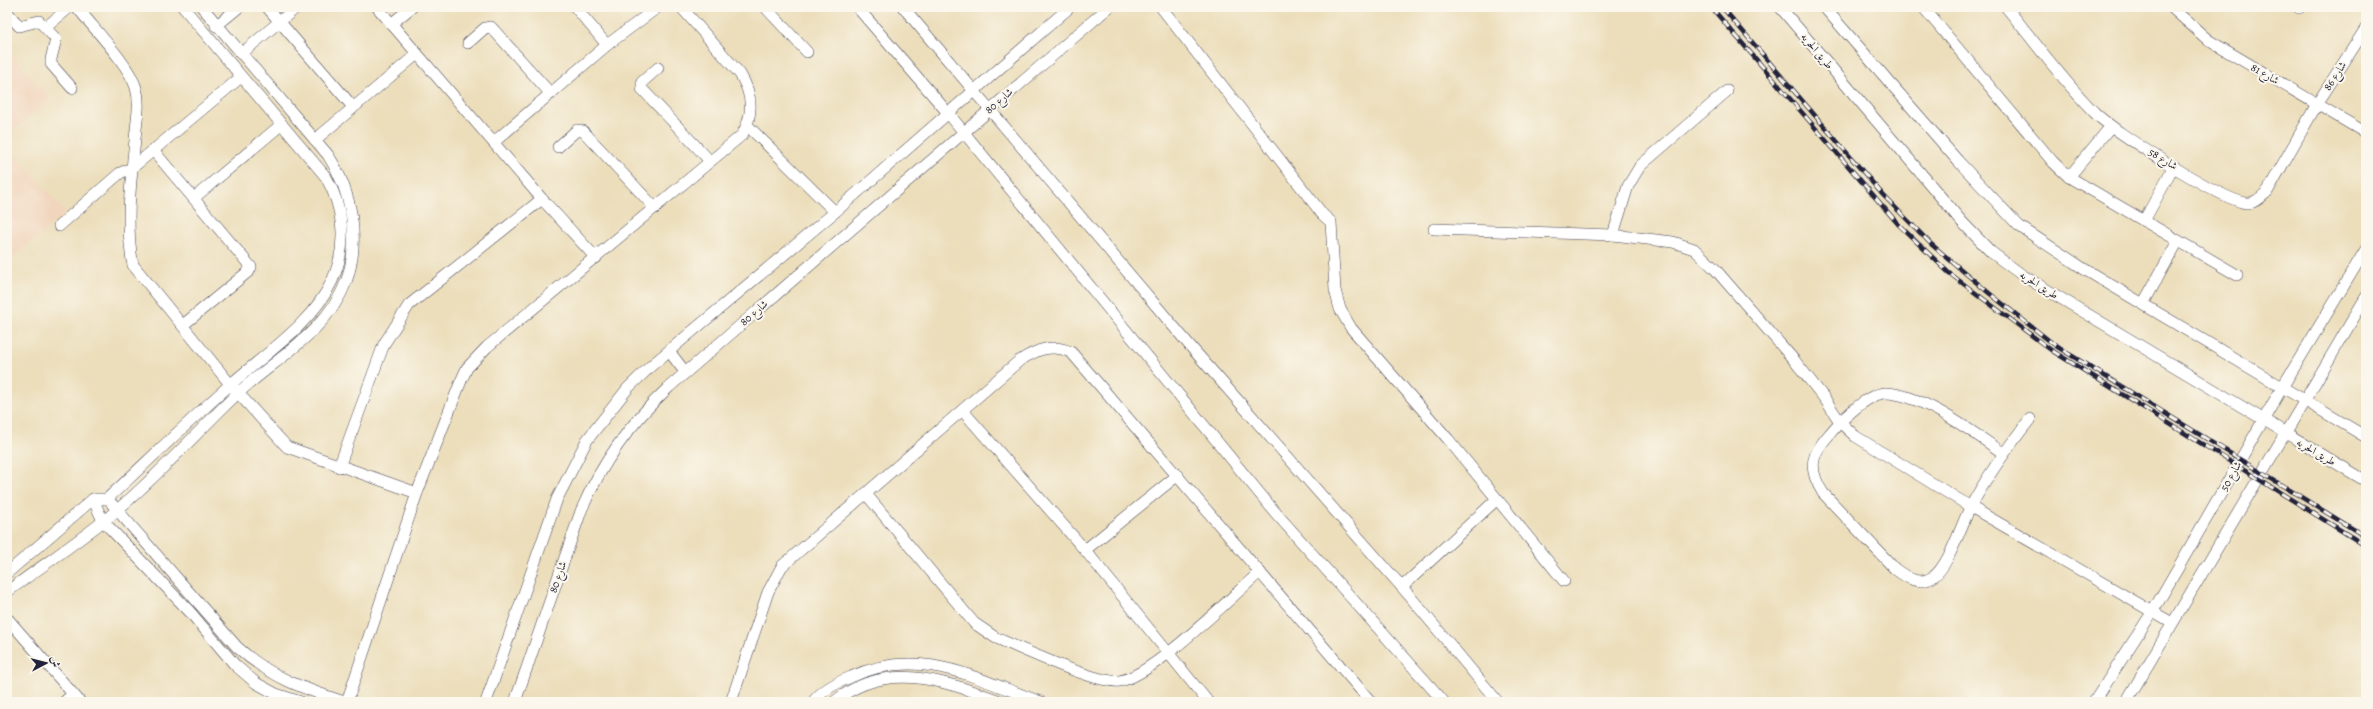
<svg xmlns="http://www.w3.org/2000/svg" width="2373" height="709" font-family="Alegreya,Amiri,serif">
<rect width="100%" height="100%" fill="#fbf7ec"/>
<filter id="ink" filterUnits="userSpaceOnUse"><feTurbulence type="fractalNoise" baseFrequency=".025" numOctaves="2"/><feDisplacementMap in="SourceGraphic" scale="8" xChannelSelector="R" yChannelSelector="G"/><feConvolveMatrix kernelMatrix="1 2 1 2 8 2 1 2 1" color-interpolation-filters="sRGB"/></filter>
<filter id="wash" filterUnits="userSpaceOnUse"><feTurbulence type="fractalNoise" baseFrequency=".012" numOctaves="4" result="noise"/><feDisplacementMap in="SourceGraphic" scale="16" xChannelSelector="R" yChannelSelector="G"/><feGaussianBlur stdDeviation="0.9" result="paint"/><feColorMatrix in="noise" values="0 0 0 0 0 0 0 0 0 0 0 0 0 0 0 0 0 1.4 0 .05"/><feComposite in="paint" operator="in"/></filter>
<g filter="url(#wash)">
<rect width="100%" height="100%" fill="#ecdebb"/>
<!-- built -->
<g fill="#f1d5bd">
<path d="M 7,48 L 50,99 L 7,136 Z"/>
<path d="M 7,144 L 66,213 L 7,263 Z"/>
</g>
</g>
<g filter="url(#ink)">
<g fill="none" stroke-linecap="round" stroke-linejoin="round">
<defs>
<g id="minor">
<path d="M 77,7 C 93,28 129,64 136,88 C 141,104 136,123 135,140 C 131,178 125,227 133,265 L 230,384 L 287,447 L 417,493"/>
<path d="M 267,7 L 353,107"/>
<path d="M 377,7 L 542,199 L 596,258"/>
<path d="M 575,7 L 607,45"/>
<path d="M 765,7 L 807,52"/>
<path d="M 857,7 L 948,113 L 1274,511 L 1444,702"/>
<path d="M 903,7 L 1191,347 L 1402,587 L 1498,702"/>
<path d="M 1161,7 L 1323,215 L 1331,222 L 1335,290 L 1340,309 L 1351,328 L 1448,439 L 1564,581"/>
<path d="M 1780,7 L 1962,222 L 1991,252 L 2022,275 L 2366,481"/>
<path d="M 1824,7 L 1958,161 L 2019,226 L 2084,269 L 2366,437"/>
<path d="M 1923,7 L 2053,162 L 2069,177 L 2237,275"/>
<path d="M 2006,7 C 2035,42 2062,80 2094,112 C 2112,131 2222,200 2246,203 C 2255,204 2261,197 2267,192 L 2317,104 L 2366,28"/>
<path d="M 2171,7 L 2208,40 L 2366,133"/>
<path d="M 2299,8 L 2300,7"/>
<path d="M 7,12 L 19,26 L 39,21 L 56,39 L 51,59 L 51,64 L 72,88"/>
<path d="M 391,24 L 412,7"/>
<path d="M 216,26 L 239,7"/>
<path d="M 46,27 L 70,7"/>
<path d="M 468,43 L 485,28 L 491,27 L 551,94"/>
<path d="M 241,54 L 297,7"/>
<path d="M 658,68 L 642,82 L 642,89 L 710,161"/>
<path d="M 747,125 L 835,212"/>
<path d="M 315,140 L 417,54"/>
<path d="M 494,142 L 607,45 L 658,7"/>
<path d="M 558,147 L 577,130 L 583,131 L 655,208"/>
<path d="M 153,150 L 251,267 L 249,271 L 183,325"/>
<path d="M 2069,177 L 2111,126"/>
<path d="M 194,198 L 282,124"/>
<path d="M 2144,221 L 2174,166"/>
<path d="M 59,226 L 120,173 L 132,168 L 241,77"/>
<path d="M 1434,229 L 1613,235 L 1673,242 L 1694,249 L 1715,269 L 1794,360 L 1825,399 L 1840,422 L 1855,436 L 1971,507 L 2172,623"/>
<path d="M 1613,235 L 1628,186 L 1640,166 L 1727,91"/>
<path d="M 2143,304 L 2178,241"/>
<path d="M 669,351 L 685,372"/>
<path d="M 963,411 L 1085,550 L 1208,702"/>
<path d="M 2003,453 C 1974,433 1921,393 1885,393 C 1865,393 1822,437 1815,456 C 1810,469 1816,482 1823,493 L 1895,569 C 1907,578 1919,586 1933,577 C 1949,566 1961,525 1970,508 C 1987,476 2008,447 2030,419"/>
<path d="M 339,467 L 384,344 L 409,305 L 542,199"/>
<path d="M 866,494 L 974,623 L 996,638 C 1021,648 1096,684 1119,681 C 1152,677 1232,596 1260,572"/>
<path d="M 93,499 L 103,521 L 190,612 L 235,665 L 256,683 L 276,694 L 301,702"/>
<path d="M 112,504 L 237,647 C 270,677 302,688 344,702"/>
<path d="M 1085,550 L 1178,475"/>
<path d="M 7,573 L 93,499 L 107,499 C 148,461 189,421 231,384 C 265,354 313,323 332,281 C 348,246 344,209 326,177 L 183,7"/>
<path d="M 1402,587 L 1496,500"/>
<path d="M 7,592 C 43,565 81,540 116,511 C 159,475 197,432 237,394 C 274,360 328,331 346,282 C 361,240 352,192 328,155 L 202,7"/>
<path d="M 7,618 L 80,702"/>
<path d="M 64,702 L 73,694"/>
<path d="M 347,702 L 417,493 L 461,381 L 467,368 L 487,347 L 742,135 C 754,114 753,95 740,74 L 681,7"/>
<path d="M 486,702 L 557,499 L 587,440 L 628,388 L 652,365 L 835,212 L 1070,7"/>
<path d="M 515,702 L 581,511 C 602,462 630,423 669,387 L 1109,7"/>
<path d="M 731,702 L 768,592 L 782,566 L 1019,361 C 1036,350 1052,343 1071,352 L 1371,702"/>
<path d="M 813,702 C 821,691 838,682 851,677 C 920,645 976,679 1041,702"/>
<path d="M 834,702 C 887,658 946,682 1003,702"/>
<path d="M 2094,702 L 2153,611 L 2283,386 L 2366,249"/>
<path d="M 2126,702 L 2366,297"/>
</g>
</defs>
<!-- minor casing -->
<use href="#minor" stroke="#403e4e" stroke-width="12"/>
<!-- minor -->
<use href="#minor" stroke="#fff" stroke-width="11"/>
<defs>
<g id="rail">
<path d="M 1711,7 L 1899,225 L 1949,273 L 2051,350 L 2366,546"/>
<path d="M 1722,7 L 1883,195 L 1931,244 L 1989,293 L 2056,346 L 2366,537"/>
</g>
</defs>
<!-- rail casing -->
<use href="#rail" stroke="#22223b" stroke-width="4.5"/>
<!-- rail -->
<use href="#rail" stroke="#fbf7ec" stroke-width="3" stroke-dasharray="9" stroke-linecap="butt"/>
</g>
</g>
<g text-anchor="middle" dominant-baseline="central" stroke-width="4" stroke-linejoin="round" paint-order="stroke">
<!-- street labels -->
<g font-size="11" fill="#22223b" stroke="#fbf7ec">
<text transform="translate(1817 51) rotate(50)">طريق الحريه</text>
<text transform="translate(2265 74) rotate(30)">شارع 81</text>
<text transform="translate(2335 76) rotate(-57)">شارع 86</text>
<text transform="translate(999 101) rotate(-41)">شارع 80</text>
<text transform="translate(2163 159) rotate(31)">شارع 58</text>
<text transform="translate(2039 285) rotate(32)">طريق الحريه</text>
<text transform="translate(754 313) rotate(-41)">شارع 80</text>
<text transform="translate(2316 452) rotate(30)">طريق الحريه</text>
<text transform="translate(2231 476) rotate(-61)">شارع 50</text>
<text transform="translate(558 577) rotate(-71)">شارع 80</text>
</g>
</g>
<!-- margin -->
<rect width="2373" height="709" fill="none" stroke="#fbf7ec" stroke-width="24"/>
<!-- north arrow -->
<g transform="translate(46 663) rotate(83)" stroke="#fbf7ec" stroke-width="3" paint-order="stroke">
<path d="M0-3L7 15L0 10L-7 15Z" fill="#22223b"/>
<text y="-6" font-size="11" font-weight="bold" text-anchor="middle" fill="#22223b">ش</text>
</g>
</svg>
